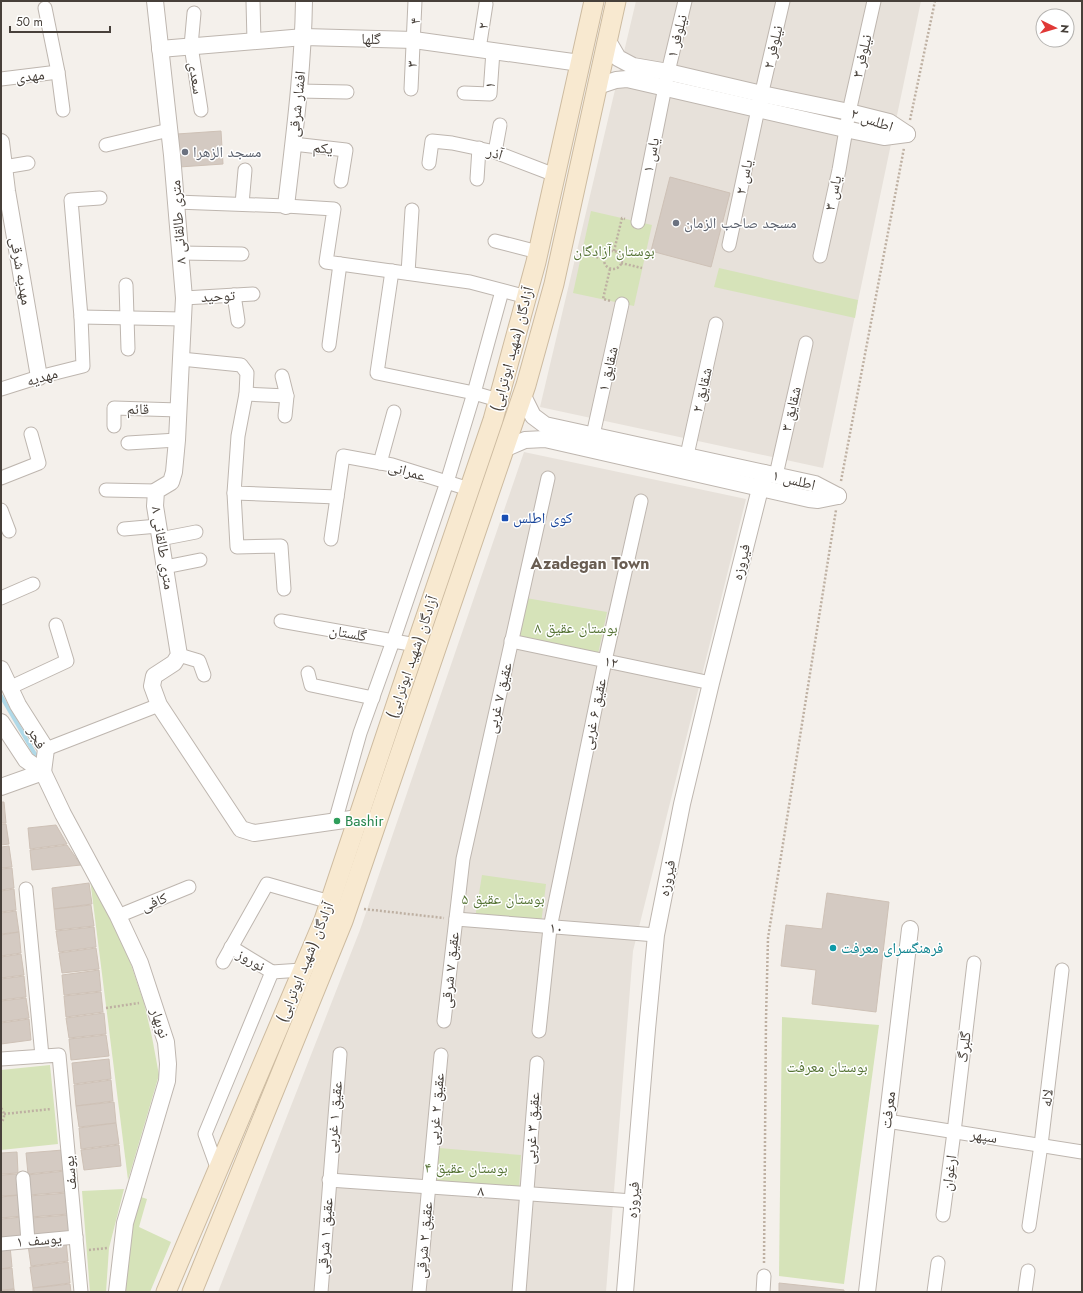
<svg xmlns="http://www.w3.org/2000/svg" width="1083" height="1293" font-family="Jost,'Noto Naskh Arabic',sans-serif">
<rect width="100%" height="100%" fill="#f4f0eb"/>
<!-- residential -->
<g fill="#e7e1da">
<path d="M 636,1 L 921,1 L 823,468 L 540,407 Z"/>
<path d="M 524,452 L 746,499 L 633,951 L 606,1292 L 218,1292 L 360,930 Z"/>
</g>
<!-- green -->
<g fill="#d6e3b9">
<path d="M 591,211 L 652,225 L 634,306 L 573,293 Z"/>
<path d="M 719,268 L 858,300 L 855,318 L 714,287 Z"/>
<path d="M 526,598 L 607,612 L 598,654 L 519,637 Z"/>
<path d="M 482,875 L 546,884 L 541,924 L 475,918 Z"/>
<path d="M 90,879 L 122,938 L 144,1003 L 152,1037 L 159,1075 L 128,1180 Z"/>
<path d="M 782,1017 L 879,1025 L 844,1284 L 779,1276 Z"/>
<path d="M 50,1065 L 58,1144 L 1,1150 L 1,1070 Z"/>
<path d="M 439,1148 L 521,1155 L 519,1190 L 436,1184 Z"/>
<path d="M 124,1189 L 109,1248 L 106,1292 L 90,1292 L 82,1191 Z"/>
<path d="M 141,1197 L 147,1199 L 139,1227 L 171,1242 L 150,1292 L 122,1292 L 131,1226 Z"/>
</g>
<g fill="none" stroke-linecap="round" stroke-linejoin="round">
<!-- stream -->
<path stroke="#b0d9e8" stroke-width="4" d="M 1,696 L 39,761"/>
</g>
<!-- building -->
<g fill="#d4cac2" stroke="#cec1b6">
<path d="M 221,131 L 223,164 L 179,167 L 177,134 Z"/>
<path d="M 670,177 L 730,193 L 711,267 L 651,251 Z"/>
<path d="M 1,802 L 4,802 L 6,823 L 1,823 Z"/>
<path d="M 1,824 L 6,824 L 9,844 L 1,845 Z"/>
<path d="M 56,825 L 67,844 L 30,849 L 28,828 Z"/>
<path d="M 67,845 L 81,865 L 32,870 L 30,850 Z"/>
<path d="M 9,846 L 12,867 L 1,868 L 1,847 Z"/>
<path d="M 12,868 L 14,888 L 1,890 L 1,869 Z"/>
<path d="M 89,883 L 92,904 L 54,909 L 52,888 Z"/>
<path d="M 14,889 L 16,910 L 1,912 L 1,891 Z"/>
<path d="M 827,893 L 889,902 L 876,1012 L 812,1004 L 816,970 L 781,966 L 786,925 L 822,929 Z"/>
<path d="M 91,905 L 94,926 L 56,930 L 54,909 Z"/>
<path d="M 16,911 L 19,932 L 1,934 L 1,913 Z"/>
<path d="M 94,927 L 96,947 L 59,952 L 56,931 Z"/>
<path d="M 19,932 L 21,953 L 1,956 L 1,935 Z"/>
<path d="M 96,948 L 99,969 L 62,973 L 59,953 Z"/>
<path d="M 21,954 L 24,975 L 1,978 L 1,957 Z"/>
<path d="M 99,970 L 101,991 L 64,995 L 62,975 Z"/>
<path d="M 24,976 L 26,997 L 1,1000 L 1,979 Z"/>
<path d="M 101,992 L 103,1012 L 66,1017 L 64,996 Z"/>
<path d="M 26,998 L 29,1018 L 1,1022 L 1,1001 Z"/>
<path d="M 104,1013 L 106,1034 L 69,1038 L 66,1018 Z"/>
<path d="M 29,1019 L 31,1040 L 1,1044 L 1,1023 Z"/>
<path d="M 106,1035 L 109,1056 L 71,1060 L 69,1039 Z"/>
<path d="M 109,1059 L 111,1079 L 74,1084 L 72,1063 Z"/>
<path d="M 111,1080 L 113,1101 L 76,1106 L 74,1085 Z"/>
<path d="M 114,1102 L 116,1123 L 79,1127 L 76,1106 Z"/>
<path d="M 116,1123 L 119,1144 L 81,1149 L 79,1128 Z"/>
<path d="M 119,1145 L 121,1166 L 84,1170 L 81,1150 Z"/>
<path d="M 63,1150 L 65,1170 L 28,1174 L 26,1153 Z"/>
<path d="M 17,1152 L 18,1173 L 1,1174 L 1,1153 Z"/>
<path d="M 65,1171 L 66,1192 L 29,1195 L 27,1175 Z"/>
<path d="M 18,1174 L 20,1195 L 1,1196 L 1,1175 Z"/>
<path d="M 67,1193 L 68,1214 L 31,1217 L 29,1196 Z"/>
<path d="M 20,1195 L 22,1216 L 1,1218 L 1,1197 Z"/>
<path d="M 68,1215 L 70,1235 L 33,1239 L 31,1218 Z"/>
<path d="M 22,1217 L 23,1238 L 1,1240 L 1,1219 Z"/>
<path d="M 66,1241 L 68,1261 L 31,1266 L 28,1245 Z"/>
<path d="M 10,1246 L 12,1267 L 1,1269 L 1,1247 Z"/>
<path d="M 68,1262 L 70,1283 L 33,1288 L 30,1267 Z"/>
<path d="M 12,1268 L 14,1289 L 1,1290 L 1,1269 Z"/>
<path d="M 779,1283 L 844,1290 L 844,1292 L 779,1292 Z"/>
<path d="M 70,1284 L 71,1292 L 33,1292 L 33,1288 Z"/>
<path d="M 14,1289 L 15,1292 L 1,1292 L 1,1291 Z"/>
</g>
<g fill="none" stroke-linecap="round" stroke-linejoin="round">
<defs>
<g id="minor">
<path d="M 253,1 L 254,41"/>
<path d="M 45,8 L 58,72 L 63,110"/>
<path d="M 194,13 L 191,46 L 201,110"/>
<path d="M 479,49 L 486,4"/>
<path d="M 1,79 L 58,72"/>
<path d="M 411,89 L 415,1"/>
<path d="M 299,91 L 347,92"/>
<path d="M 464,93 L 490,94 L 493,51"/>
<path d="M 293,144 L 346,150 L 341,181"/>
<path d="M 106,145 L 169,130"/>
<path d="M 495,152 L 500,125"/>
<path d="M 429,163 L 432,141 L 452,143 L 495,152 L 555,175"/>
<path d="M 4,167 L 28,163"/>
<path d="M 477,179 L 479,148"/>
<path d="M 176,202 L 286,206 L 334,209 L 326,262 L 470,282 L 527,297"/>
<path d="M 242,204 L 245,170"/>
<path d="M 638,222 L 668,72 L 685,1"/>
<path d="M 495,241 L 538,252"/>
<path d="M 729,245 L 758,109 L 783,1"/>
<path d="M 180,253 L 242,254"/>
<path d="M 820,256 L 839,170 L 849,112 L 874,1"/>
<path d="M 392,271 L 377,373 L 474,393 L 498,400"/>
<path d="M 408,273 L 412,210"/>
<path d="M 126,285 L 128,349"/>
<path d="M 234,295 L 238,321"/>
<path d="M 184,298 L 253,294"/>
<path d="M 81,317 L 183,319"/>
<path d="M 329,345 L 340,264"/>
<path d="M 181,359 L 241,365 L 247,373 L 246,394 L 238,436 L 234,493 L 337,497"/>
<path d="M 282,376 L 287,396 L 285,416"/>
<path d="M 1,389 L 39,377 L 83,366 L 81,317 L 71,200 L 100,198"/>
<path d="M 246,394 L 287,396"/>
<path d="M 114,426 L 114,408 L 179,410"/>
<path d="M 593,435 L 622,304"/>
<path d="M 128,443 L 177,440"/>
<path d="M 687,455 L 716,324"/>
<path d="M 380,463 L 394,412"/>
<path d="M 776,475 L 806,343"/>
<path d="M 1,478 L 39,463 L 31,434"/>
<path d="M 106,490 L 156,491"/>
<path d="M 234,493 L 237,547 L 281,546 L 284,589"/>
<path d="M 1,510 L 9,531"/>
<path d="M 124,529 L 158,526"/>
<path d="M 160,539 L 196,532"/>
<path d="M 331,539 L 343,456 L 392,465 L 469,489"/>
<path d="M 165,567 L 200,560"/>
<path d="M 1,598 L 33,584"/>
<path d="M 281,621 L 416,645"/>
<path d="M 511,641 L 711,683"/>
<path d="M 179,655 L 199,661 L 204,675"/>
<path d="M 308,673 L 311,685 L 373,698"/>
<path d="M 9,688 L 67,661 L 56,625"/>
<path d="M 46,749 L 159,705"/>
<path d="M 335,822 L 360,733 L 393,641 L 447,482 L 474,393 L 502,291"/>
<path d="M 26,889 L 42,1056"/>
<path d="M 118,916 L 189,887"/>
<path d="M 456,919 L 656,935"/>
<path d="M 231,947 L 272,972"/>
<path d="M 223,962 L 267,884 L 330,902"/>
<path d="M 272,972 L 302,970"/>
<path d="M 444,1021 L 463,859 L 548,478"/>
<path d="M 539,1031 L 550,928 L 605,661 L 641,501"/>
<path d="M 1,1059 L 59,1055 L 81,1292"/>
<path d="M 887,1121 L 1082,1152"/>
<path d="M 218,1170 L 205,1134 L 272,972"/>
<path d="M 23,1178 L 28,1241"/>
<path d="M 329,1180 L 633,1201"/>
<path d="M 943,1215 L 954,1132 L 974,963"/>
<path d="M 1029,1226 L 1041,1145 L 1062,970"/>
<path d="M 1,1244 L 76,1237"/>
<path d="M 321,1292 L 340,1054"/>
<path d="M 419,1292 L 441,1055"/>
<path d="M 519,1292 L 537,1063"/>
<path d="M 763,1292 L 764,1276"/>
<path d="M 934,1292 L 938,1263"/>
<path d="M 1025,1292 L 1028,1271"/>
</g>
<g id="tertiary">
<path d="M 155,1 L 172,155 L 184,298 L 177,440 L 174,472 L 171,482 L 156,491 L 155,506 L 179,655 L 174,663 L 154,676 L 152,686 L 159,705 L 241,829 L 254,833 L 358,818"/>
<path d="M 608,41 L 618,58 L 633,66 L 668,72 L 762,94 L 849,112 L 889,122 L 907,134"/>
<path d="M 160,49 L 304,37 L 414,40 L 580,63"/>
<path d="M 598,86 L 616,80 L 627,79 L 845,129 L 884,137 L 907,134"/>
<path d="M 1,142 L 7,191 L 39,377"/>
<path d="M 286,206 C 294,138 303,70 304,1"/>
<path d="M 523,396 L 533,416 L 545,425 L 815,484 L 838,496"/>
<path d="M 504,449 L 525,440 L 545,439 L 809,499 L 818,500 L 838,496"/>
<path d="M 1,669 L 18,705 L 46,749 L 43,772"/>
<path d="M 1,722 L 26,760 L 43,772 L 63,814 L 118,916 L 140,963 L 166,1042 L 168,1064 L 167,1081 L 125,1223 L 117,1292"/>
<path d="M 1,787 L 43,772"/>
<path d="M 625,1292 L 647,1029 L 656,935 L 682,804 L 711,683 L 764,473"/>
<path d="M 867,1292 L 910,929"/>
</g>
<g id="secondary">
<path d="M 166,1292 L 324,920 L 407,672 L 493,420 L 536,262 L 594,1"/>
<path d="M 192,1292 L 343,921 L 526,385 L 554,284 L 616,1"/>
</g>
</defs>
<!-- minor casing -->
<use href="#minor" stroke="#beb6af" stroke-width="15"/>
<!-- tertiary casing -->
<use href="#tertiary" stroke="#beb6af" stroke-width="18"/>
<!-- secondary casing -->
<use href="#secondary" stroke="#cdbba0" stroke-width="21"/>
<!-- path -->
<g stroke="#beb0a2" stroke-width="2.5" stroke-dasharray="2 2" stroke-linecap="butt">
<path d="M 910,120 L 935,1"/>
<path d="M 614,251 L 622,218 L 625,219"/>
<circle cx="613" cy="260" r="9"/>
<path d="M 577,252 L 604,259"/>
<path d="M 621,263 L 642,268"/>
<path d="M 610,269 L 603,299 L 611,301"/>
<path d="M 841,481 L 904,148"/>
<path d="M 364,909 L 444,918"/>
<path d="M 106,1008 L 139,1003"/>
<path d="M 1,1108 C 5,1113 5,1118 1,1123"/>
<path d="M 4,1114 L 51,1109"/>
<path d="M 89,1250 L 107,1248"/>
<path d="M 764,1263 L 766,1019 L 768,938 L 836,510"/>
</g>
<!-- minor -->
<use href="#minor" stroke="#fff" stroke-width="13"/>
<!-- tertiary -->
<use href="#tertiary" stroke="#fff" stroke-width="16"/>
<!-- secondary -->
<use href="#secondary" stroke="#f8e9d0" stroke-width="19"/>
</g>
<!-- markers -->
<g fill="#6b7280" stroke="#fff" stroke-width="1.5">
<circle cx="185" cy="152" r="4"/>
<circle cx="676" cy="223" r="4"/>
</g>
<rect fill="#1a4fb4" stroke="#fff" stroke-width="1.5" x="501" y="514" width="8" height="8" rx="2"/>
<circle fill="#2e9e5b" stroke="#fff" stroke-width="1.5" cx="337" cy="821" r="4"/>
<circle fill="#0f9aa8" stroke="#fff" stroke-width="1.5" cx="833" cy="948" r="4"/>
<g text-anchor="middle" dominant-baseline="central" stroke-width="3" stroke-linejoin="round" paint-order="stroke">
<!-- street labels -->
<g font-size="15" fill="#47403a" stroke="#fff">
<text transform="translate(415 21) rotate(-88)">۴</text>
<text transform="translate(483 26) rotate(-81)">۲</text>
<text transform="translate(677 36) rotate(-76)">نیلوفر ۱</text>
<text transform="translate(371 39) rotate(1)">گلها</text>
<text transform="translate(773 47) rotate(-77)">نیلوفر ۲</text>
<text transform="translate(862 56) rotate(-77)">نیلوفر ۳</text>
<text transform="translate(412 64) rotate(-86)">۳</text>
<text transform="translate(30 76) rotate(-7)">مهدی</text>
<text transform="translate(196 78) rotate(81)">سعدی</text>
<text transform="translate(490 85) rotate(-80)">۱</text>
<text transform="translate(297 104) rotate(-84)">افشار شرقی</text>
<text transform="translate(872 120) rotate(19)">اطلس ۲</text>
<text transform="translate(323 148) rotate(6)">یکم</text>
<text transform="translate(495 153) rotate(17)">آذر</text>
<text transform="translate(651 155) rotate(-79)">یاس ۱</text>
<text transform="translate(744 177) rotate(-78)">یاس ۲</text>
<text transform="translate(833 193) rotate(-78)">یاس ۳</text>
<text transform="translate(178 222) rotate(-94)">۸ متری طالقانی</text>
<text transform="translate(21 271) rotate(80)">مهدیه شرقی</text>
<text transform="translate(218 296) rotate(-3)">توحید</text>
<text transform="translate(512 349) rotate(-75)">آزادگان (شهید ابوترابی)</text>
<text transform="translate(608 369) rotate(-77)">شقایق ۱</text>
<text transform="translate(42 377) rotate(-16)">مهدیه</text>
<text transform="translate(702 390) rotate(-77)">شقایق ۲</text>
<text transform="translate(138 409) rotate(1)">قائم</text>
<text transform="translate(791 409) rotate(-77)">شقایق ۳</text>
<text transform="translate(407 471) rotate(16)">عمرانی</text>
<text transform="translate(794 480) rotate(14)">اطلس ۱</text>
<text transform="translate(163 548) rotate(81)">۸ متری طالقانی</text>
<text transform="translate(741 562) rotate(-76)">فیروزه</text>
<text transform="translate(348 633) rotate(10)">گلستان</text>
<text transform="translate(412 657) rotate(-71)">آزادگان (شهید ابوترابی)</text>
<text transform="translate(611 662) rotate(12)">۱۲</text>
<text transform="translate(499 698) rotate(-77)">عقیق ۷ غربی</text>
<text transform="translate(594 714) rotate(-78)">عقیق ۶ غربی</text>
<text transform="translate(37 738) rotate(63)">فجر</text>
<text transform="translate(667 878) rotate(-79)">فیروزه</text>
<text transform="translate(154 902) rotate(-22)">کافی</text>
<text transform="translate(556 928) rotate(4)">۱۰</text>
<text transform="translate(251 960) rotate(30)">نوروز</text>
<text transform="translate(305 962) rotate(-68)">آزادگان (شهید ابوترابی)</text>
<text transform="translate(450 970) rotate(-84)">عقیق ۷ شرقی</text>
<text transform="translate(160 1023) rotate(72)">نوبهار</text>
<text transform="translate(964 1047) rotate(-83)">گلبرگ</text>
<text transform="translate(1047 1098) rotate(-83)">لاله</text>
<text transform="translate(436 1109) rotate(-85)">عقیق ۲ غربی</text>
<text transform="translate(888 1110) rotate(-83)">معرفت</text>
<text transform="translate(334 1117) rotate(-85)">عقیق ۱ غربی</text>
<text transform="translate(532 1128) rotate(-86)">عقیق ۳ غربی</text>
<text transform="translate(984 1136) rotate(9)">سپهر</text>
<text transform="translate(70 1173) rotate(-95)">یوسف</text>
<text transform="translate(949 1173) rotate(-82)">ارغوان</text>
<text transform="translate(481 1191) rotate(4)">۸</text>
<text transform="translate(633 1200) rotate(-86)">فیروزه</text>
<text transform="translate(325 1236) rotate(-86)">عقیق ۱ شرقی</text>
<text transform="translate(39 1240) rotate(-5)">یوسف ۱</text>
<text transform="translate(424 1240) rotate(-85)">عقیق ۲ شرقی</text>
</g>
<!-- worship labels -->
<g font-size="15" fill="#5b616d" stroke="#fff" text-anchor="start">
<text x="193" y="152">مسجد الزهرا</text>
<text x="684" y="223">مسجد صاحب الزمان</text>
</g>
<!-- park labels -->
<g font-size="15" fill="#547233" stroke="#fff">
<text x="614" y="251">بوستان آزادگان</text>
<text x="576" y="628">بوستان عقیق ۸</text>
<text x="503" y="899">بوستان عقیق ۵</text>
<text x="827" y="1067">بوستان معرفت</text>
<text x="466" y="1168">بوستان عقیق ۴</text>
</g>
<!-- transit labels -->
<g font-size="15" fill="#164399" stroke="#fff" text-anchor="start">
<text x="513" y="518">کوی اطلس</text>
</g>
<!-- leisure labels -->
<g font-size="15" fill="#27864d" stroke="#fff" text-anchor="start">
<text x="345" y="821">Bashir</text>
</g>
<!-- culture labels -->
<g font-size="15" fill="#0d838f" stroke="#fff" text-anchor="start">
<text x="841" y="948">فرهنگسرای معرفت</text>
</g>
<!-- neighbourhood labels -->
<g font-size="16" font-weight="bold" fill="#695d52" stroke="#fff">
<text x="590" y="563">Azadegan Town</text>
</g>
</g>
<!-- border -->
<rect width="1083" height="1293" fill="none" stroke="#47403a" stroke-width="4"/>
<!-- north arrow -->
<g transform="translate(1055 28) rotate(95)"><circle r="19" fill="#ffffff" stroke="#b5b3b0"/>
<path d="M0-3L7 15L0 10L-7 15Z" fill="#e03836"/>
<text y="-6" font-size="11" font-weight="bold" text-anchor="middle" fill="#47403a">N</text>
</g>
<!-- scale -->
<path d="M10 26v6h100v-6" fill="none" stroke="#47403a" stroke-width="2"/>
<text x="16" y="26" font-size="12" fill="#47403a" stroke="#ffffff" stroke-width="3" paint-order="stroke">50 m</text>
</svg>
